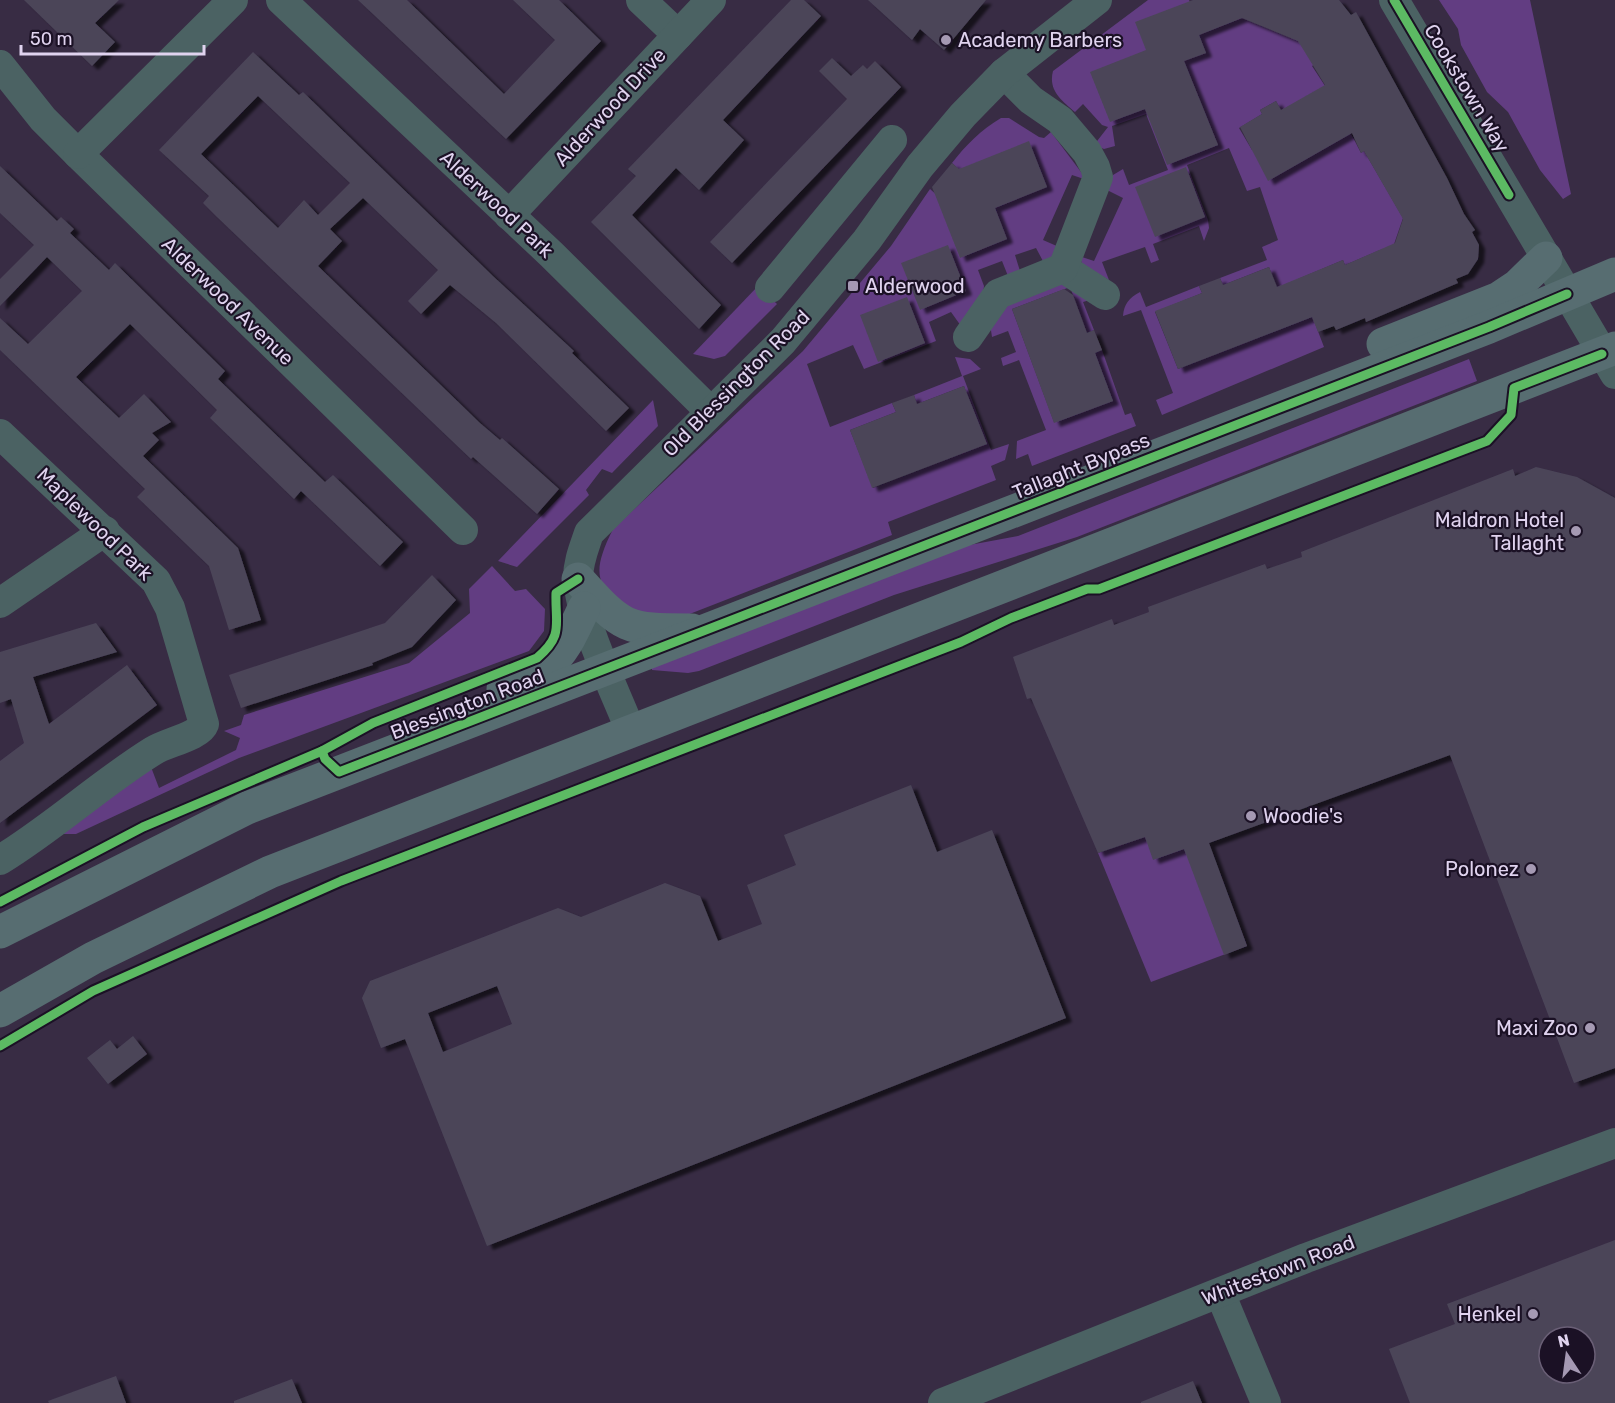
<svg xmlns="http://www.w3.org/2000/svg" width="1615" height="1403" font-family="Rubik,sans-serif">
<defs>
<filter id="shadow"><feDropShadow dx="6" dy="4" stdDeviation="1.5" flood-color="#0009"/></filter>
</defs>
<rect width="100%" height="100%" fill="#382c44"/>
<!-- green -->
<g fill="#623d82">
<path d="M 1148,0 L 1189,0 L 1203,33 L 1240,17 L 1291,38 L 1296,37 L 1315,64 L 1312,66 L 1329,92 L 1281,110 L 1276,101 L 1260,110 L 1262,114 L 1239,128 L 1252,150 L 1348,128 L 1361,153 L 1364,151 L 1403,218 L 1393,247 L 1380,250 L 1345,265 L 1343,260 L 1298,279 L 1324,347 L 1162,415 L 1156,400 L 1173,393 L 1141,310 L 1123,316 C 1124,304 1129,298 1140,292 L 1146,307 L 1199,286 L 1202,293 L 1155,312 L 1178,369 L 1292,324 L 1269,267 L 1223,285 L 1220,278 L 1267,260 L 1262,247 L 1278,240 L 1260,187 L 1247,191 L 1229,148 L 1187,165 L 1208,220 L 1209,228 L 1204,241 L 1199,226 L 1153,244 L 1159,260 L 1151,263 L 1145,247 L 1102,262 L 1109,280 L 1083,266 L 1079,256 L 1094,261 L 1123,198 L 1107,190 L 1113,175 L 1123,169 L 1129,185 L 1168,170 L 1146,114 L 1112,126 L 1115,146 L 1104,149 L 1094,145 L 1108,127 L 1102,125 L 1083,104 L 1075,112 C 1061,100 1048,90 1053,71 Z"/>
<path d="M 1439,0 L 1530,0 L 1571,194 L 1563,199 L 1540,170 L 1508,112 L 1487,92 L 1461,45 L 1458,29 Z"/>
<path d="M 1001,118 L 1009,118 L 1039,137 L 1044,138 L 1051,132 L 1087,180 L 1072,175 L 1043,240 L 1059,247 L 1054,256 L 1044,263 L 1036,248 L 1015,255 L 1020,271 L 1008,276 L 1002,261 L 978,270 L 984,286 L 983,293 L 961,326 L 951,312 L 929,322 L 936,341 L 864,369 L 853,345 L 807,364 L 830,427 L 892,403 L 896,412 L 850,430 L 873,488 L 986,444 L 964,386 L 917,404 L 914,395 L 962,376 L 955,357 L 970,359 L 981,369 L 963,376 L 991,450 L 1009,444 L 1005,460 L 991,466 L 996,480 L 888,522 L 892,535 L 687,615 L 643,621 C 601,589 586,583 613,529 L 803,351 L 891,246 L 930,189 L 939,197 L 961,171 L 952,163 C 965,146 982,129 1001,118 Z"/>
<path d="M 1062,281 L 1093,299 L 1083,302 L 1094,330 L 1087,333 L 1070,287 L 1012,309 L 1054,422 L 1095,353 L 1102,350 L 1125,415 L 1131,413 L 1136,426 L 1032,466 L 1028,454 L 1016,459 L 1017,441 L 1046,430 L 1019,360 L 1003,366 L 1001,358 L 1016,352 L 1008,331 L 992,337 L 990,324 L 997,308 Z"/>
<path d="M 758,286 L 777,304 L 725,356 L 714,359 L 693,354 Z"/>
<path d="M 1469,359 L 1477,381 L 1077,537 L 894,595 L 699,671 L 688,673 L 652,670 L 652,668 L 964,546 L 1018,536 Z"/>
<path d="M 653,400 L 658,426 L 612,473 L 602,469 L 586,490 L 589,495 L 517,567 L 498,561 Z"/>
<path d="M 492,566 L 515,591 L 526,589 L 545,609 L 544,631 L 529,651 L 239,758 L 76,834 L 61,834 L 151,767 L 159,788 L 236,750 L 240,738 L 224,731 L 241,725 L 244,715 L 409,663 L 470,613 L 469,589 Z"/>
<path d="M 1199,818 L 1247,946 L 1151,982 L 1098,853 Z"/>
</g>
<!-- building -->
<g fill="#4b4559" fill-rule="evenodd" filter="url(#shadow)">
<path d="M 24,0 L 119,0 L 95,23 L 115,42 L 92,66 Z"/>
<path d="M 358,0 L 407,0 L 504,94 L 555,40 L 513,0 L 559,0 L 601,41 L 506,139 Z"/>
<path d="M 791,0 L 804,0 L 821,16 L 723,120 L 744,140 L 699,190 L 676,168 L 632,215 L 721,305 L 699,329 L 591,222 L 636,176 L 628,169 Z"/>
<path d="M 868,0 L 986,0 L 944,50 L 920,29 L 912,40 Z"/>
<path d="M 1193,0 L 1339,0 L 1351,15 L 1356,12 L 1447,178 L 1464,214 L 1475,230 L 1472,232 L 1479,245 L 1478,259 L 1468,274 L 1456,279 L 1458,283 L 1366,322 L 1365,318 L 1336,330 L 1334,326 L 1318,332 L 1312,317 L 1178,369 L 1155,311 L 1202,293 L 1199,286 L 1220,278 L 1223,285 L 1269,267 L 1277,287 L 1343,260 L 1345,265 L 1395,243 L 1403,219 L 1364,151 L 1361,153 L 1352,133 L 1268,181 L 1240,127 L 1262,114 L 1260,110 L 1276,101 L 1281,110 L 1325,85 L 1298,41 L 1242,18 L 1199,35 L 1206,53 L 1184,61 L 1218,145 L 1167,165 L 1145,109 L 1110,122 L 1090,72 L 1146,50 L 1135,22 Z"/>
<path d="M 253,52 L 299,95 L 303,92 L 494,277 L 574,351 L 572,353 L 629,408 L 606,431 L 496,323 L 450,285 L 421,314 L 408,301 L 438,270 L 363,198 L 330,229 L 342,241 L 318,266 L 480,423 L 500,440 L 502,438 L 559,489 L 537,514 L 473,457 L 471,459 L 217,217 L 203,203 L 209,196 L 159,150 ZM 258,96 L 350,183 L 318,215 L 304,200 L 278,228 L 201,154 Z"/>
<path d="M 832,58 L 851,76 L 863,65 L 867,69 L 875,61 L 901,87 L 732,263 L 710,242 L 847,99 L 819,71 Z"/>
<path d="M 1029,141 L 1047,187 L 995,208 L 1007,239 L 960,258 L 932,187 L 952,163 L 959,169 Z"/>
<path d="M 0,166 L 57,221 L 61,217 L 74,229 L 70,233 L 109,270 L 115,263 L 225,371 L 218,379 L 325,482 L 333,475 L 403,542 L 380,566 L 301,491 L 294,499 L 210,418 L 217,410 L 130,324 L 76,377 L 119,418 L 144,394 L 171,422 L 152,433 L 159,440 L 143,456 L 238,548 L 261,620 L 229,630 L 209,566 L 137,497 L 145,489 L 0,350 L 0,318 L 28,344 L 82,291 L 47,257 L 0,306 L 0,279 L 34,245 L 0,213 Z"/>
<path d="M 1186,167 L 1205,217 L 1155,237 L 1135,187 Z"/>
<path d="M 948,245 L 966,291 L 920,310 L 901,263 Z"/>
<path d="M 1064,289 L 1073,295 L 1087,333 L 1094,330 L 1102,350 L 1095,353 L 1113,401 L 1054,423 L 1012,309 Z"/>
<path d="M 907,297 L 925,343 L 878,362 L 860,315 Z"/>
<path d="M 964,386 L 987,444 L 872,488 L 850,430 L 896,412 L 892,403 L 914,395 L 917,404 Z"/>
<path d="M 1536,467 L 1577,477 L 1615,498 L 1615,1068 L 1574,1083 L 1450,755 L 1209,843 L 1247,946 L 1224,955 L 1184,849 L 1153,860 L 1145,837 L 1098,853 L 1031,698 L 1027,699 L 1013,657 L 1112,619 L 1114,625 L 1149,612 L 1148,607 L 1265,564 L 1267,569 L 1302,557 L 1301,552 L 1513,469 L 1515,476 Z"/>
<path d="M 432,575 L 456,600 L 412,647 L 372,663 L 373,665 L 241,708 L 229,675 L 385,623 Z"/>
<path d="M 96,623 L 117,652 L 33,677 L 49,724 L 127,665 L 157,705 L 0,823 L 0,761 L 24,743 L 11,699 L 0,703 L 0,652 Z"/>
<path d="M 911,785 L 937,852 L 992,830 L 1066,1018 L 487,1246 L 405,1039 L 381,1048 L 362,998 L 370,981 L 558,908 L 581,917 L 665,883 L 700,896 L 718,941 L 762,924 L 747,885 L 796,865 L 784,835 ZM 497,986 L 512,1024 L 443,1052 L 428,1013 Z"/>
<path d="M 133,1036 L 147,1054 L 108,1084 L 87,1058 L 110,1040 L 117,1049 Z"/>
<path d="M 1615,1240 L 1615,1403 L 1410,1403 L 1389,1349 L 1455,1324 L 1447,1304 ZM 1549,1337 L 1585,1337 L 1585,1373 L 1549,1373 Z"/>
<path d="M 116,1376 L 126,1403 L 49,1403 L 48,1401 Z"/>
<path d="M 292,1379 L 302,1403 L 234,1403 L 234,1401 Z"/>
<path d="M 1193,1381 L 1202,1403 L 1141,1403 L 1141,1402 Z"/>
</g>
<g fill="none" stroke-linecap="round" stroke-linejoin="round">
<!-- minor -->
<g stroke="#4b6263" stroke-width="30">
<path d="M 281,0 L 552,255 L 710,411"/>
<path d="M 641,0 L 678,35"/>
<path d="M 1394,0 L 1615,374"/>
<path d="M 0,65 L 43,119 L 78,154 L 463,530"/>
<path d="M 78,154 L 233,0"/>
<path d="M 509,215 L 711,0"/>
<path d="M 1063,268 L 1105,295"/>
<path d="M 770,288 L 892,140"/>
<path d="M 968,337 L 998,294 L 1063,268 L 1098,177 L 1095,167 L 1087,152 L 1060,120 L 1031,100 L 1004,73"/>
<path d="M 0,434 L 156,581 L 170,608 L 204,724 C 200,736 165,743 153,751 C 100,784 54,827 0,860"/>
<path d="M 0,603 L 105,531"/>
<path d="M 631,732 C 614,688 581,624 578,578 C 578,562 584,548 589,533 L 783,341 L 867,240 L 920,166 L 963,115 L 1004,73 L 1097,0"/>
<path d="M 1220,1293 L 1266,1403"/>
<path d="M 943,1403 L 1306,1258 L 1615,1143"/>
</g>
<!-- major -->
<g stroke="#576d71" stroke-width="33">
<path d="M 1383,344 L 1499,298 L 1517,286 L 1546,258"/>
<path d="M 578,579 C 623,629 625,630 692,630"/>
<path d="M 503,689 C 554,669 562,656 584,608"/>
<path d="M 0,932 L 247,808 L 1489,327 L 1615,274"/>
<path d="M 0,1011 L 93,958 L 270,872 L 1615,348"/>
</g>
<defs>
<g id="cycleway">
<path d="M 1394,0 L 1509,195"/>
<path d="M 322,751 L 325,759 L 339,772 L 1489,327 L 1567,294"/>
<path d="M 0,902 L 143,827 L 322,751 L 373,723 L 537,658 C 564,635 555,625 556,593 L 578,579"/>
<path d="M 0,1046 L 93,991 L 341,881 L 961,642 L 1011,618 L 1087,589 L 1099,589 L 1487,441 L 1511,415 L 1514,388 L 1602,354"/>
</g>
</defs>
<!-- cycleway casing -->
<use href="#cycleway" stroke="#1b1125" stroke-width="13"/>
<!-- cycleway -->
<use href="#cycleway" stroke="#5cba63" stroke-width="9"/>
</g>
<!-- markers -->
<g fill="#a599b3" stroke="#1b1125" stroke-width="2">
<circle cx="946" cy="40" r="6"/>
<rect x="847" y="280" width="12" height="12" rx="3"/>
<circle cx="1576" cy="531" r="6"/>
<circle cx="1251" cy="816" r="6"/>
<circle cx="1531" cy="869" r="6"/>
<circle cx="1590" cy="1028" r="6"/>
<circle cx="1533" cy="1314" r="6"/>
</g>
<g text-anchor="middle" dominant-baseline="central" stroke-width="4.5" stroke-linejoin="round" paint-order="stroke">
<!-- poi labels -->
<g font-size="20" fill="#e0d3ef" stroke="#1b1125" text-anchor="end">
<text x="958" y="40" text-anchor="start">Academy Barbers</text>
<text x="865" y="286" text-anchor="start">Alderwood</text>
<text x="1564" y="520">Maldron Hotel<tspan x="1564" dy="23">Tallaght</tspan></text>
<text x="1263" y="816" text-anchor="start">Woodie's</text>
<text x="1519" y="869">Polonez</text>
<text x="1578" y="1028">Maxi Zoo</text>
<text x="1521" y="1314">Henkel</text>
</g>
<!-- street labels -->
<g font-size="20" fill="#e0d3ef" stroke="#1b1125">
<text transform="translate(1467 88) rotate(59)">Cookstown Way</text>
<text transform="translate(610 107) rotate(-47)">Alderwood Drive</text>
<text transform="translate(497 204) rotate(43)">Alderwood Park</text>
<text transform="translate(228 301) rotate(44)">Alderwood Avenue</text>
<text transform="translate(736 383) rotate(-45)">Old Blessington Road</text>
<text transform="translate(1081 466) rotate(-22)">Tallaght Bypass</text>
<text transform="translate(95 524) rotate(44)">Maplewood Park</text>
<text transform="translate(467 704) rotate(-21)">Blessington Road</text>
<text transform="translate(1278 1270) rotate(-21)">Whitestown Road</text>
</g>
</g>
<!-- north arrow -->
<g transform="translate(1567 1355) rotate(347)"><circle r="28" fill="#1b1125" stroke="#6a5f76" stroke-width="1.5"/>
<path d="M0-4.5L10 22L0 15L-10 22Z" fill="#a599b3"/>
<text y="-9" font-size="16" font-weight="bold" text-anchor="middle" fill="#e0d3ef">N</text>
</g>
<!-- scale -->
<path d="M21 45v9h183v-9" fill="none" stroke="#e0d3ef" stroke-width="3"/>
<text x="30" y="45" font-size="18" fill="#e0d3ef" stroke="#1b1125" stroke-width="4.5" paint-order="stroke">50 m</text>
</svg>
